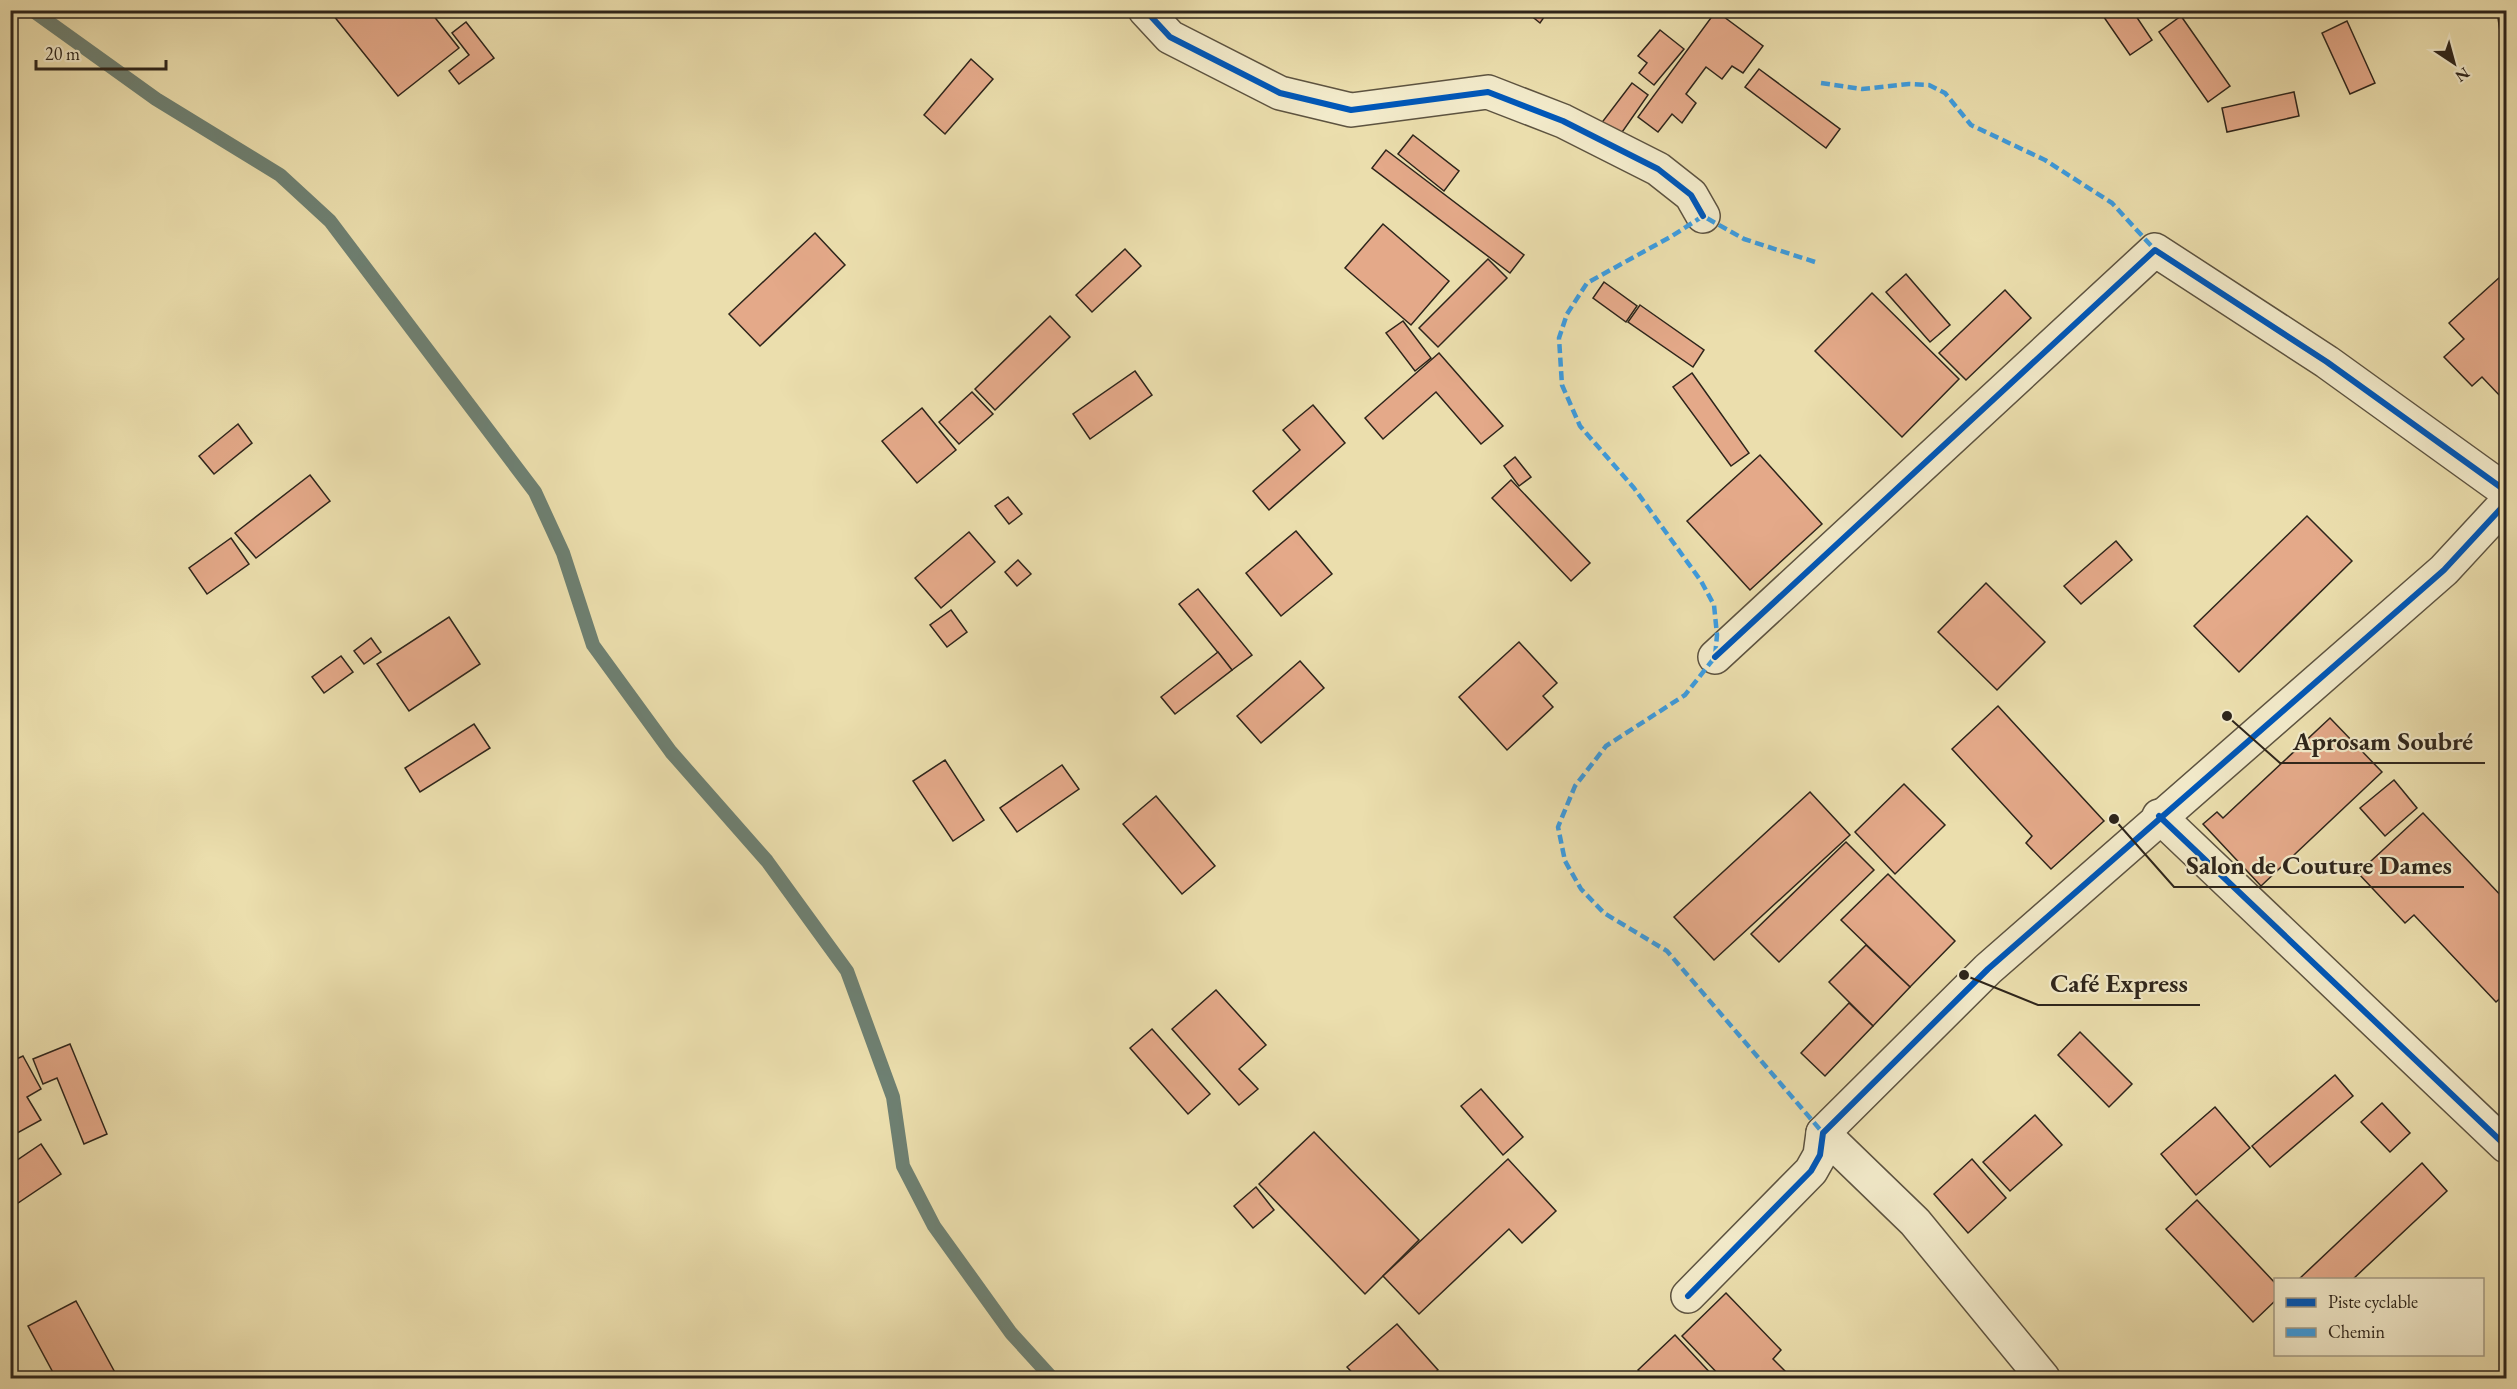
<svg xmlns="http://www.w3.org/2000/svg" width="2517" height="1389" font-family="'EB Garamond',serif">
<rect width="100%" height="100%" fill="#ebdead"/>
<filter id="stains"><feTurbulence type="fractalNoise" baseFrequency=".00333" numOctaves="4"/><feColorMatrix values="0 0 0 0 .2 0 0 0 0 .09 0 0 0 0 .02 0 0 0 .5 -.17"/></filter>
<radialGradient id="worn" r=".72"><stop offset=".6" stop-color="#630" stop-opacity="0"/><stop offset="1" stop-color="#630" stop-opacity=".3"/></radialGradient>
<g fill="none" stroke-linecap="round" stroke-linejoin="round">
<!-- stream -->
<path stroke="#6e8072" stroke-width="14" d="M 32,10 L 156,99 L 280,175 L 330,221 L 535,492 L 563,553 L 593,645 L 671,752 L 767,861 L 847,971 L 893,1097 L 903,1166 L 934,1226 L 1011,1333 L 1052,1378"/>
</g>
<!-- building -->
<g fill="#e4a989" stroke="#2e251b" stroke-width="1.5">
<path d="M 329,10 L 429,10 L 459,48 L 398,96 Z"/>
<path d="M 1524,10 L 1549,10 L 1540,23 Z"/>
<path d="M 2099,10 L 2132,10 L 2152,40 L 2130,55 Z"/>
<path d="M 2497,10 L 2506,10 L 2506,62 L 2504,62 Z"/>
<path d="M 1716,11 L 1763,46 L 1743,73 L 1732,66 L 1722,79 L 1706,67 L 1686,94 L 1696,103 L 1682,123 L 1672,114 L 1658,132 L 1638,117 Z"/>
<path d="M 2181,16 L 2230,86 L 2208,102 L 2159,32 Z"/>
<path d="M 2347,21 L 2375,83 L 2350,94 L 2322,33 Z"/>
<path d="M 466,22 L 494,58 L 459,84 L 449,71 L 469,55 L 452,33 Z"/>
<path d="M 1660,30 L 1684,49 L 1654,85 L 1639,73 L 1647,63 L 1638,56 Z"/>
<path d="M 971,59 L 993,79 L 945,134 L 924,115 Z"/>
<path d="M 1759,69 L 1840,129 L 1826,148 L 1745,87 Z"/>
<path d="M 1632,83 L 1648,95 L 1618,138 L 1600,125 Z"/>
<path d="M 2294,92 L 2299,116 L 2227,132 L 2222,108 Z"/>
<path d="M 1413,135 L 1459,171 L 1444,191 L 1398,154 Z"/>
<path d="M 1386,150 L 1524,255 L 1510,273 L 1372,168 Z"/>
<path d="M 1383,224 L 1449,281 L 1411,325 L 1345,268 Z"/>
<path d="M 815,233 L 845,265 L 760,346 L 729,314 Z"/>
<path d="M 1125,249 L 1141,266 L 1092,312 L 1076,295 Z"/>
<path d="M 1488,259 L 1507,278 L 1438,347 L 1419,328 Z"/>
<path d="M 1906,274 L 1950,325 L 1930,342 L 1886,292 Z"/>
<path d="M 2501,276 L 2506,282 L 2506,392 L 2501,397 L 2482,377 L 2472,386 L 2444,357 L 2464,339 L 2449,323 Z"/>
<path d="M 1604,282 L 1637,306 L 1626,322 L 1593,298 Z"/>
<path d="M 2005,290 L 2031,318 L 1966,380 L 1939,353 Z"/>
<path d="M 1872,293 L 1959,379 L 1902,437 L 1815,351 Z"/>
<path d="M 1640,305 L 1704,350 L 1693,367 L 1628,322 Z"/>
<path d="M 1050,316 L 1070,337 L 995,410 L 975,389 Z"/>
<path d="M 1403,321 L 1431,358 L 1415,371 L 1386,333 Z"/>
<path d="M 1439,353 L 1503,426 L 1481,444 L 1436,392 L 1383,439 L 1365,418 Z"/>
<path d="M 1135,371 L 1152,395 L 1090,439 L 1073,414 Z"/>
<path d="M 1692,373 L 1749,453 L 1731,466 L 1673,387 Z"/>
<path d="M 972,392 L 993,414 L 959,444 L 939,422 Z"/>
<path d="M 1313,405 L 1345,443 L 1269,510 L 1253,491 L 1300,450 L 1283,430 Z"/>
<path d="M 922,408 L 956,450 L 917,483 L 882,441 Z"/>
<path d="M 238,424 L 252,443 L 214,474 L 199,456 Z"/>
<path d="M 1760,455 L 1822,524 L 1750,590 L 1687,521 Z"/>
<path d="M 1515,457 L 1531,477 L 1519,486 L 1504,466 Z"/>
<path d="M 310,475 L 330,501 L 256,558 L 235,533 Z"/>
<path d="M 1511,480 L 1590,563 L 1571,581 L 1492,498 Z"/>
<path d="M 1008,497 L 1022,514 L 1009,524 L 995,506 Z"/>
<path d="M 2307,516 L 2352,561 L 2239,672 L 2194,626 Z"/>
<path d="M 1296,531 L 1332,574 L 1281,616 L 1246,573 Z"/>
<path d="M 969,532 L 995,562 L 941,608 L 915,578 Z"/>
<path d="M 231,538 L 249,564 L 207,594 L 189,568 Z"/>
<path d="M 2116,541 L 2132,560 L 2081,604 L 2064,586 Z"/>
<path d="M 1018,560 L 1031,574 L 1017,586 L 1005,572 Z"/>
<path d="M 1986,583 L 2045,642 L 1997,690 L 1938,632 Z"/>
<path d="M 1198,589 L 1252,655 L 1232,670 L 1179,604 Z"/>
<path d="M 951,610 L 967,632 L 947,647 L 930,625 Z"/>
<path d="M 449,617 L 480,664 L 409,711 L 377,664 Z"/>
<path d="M 371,638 L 381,652 L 364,664 L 354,651 Z"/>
<path d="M 1519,642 L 1557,683 L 1543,696 L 1553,707 L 1507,750 L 1459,697 Z"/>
<path d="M 1218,652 L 1232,670 L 1175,714 L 1161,697 Z"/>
<path d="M 341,656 L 353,672 L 324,693 L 312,677 Z"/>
<path d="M 1300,661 L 1324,688 L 1261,743 L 1237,716 Z"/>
<path d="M 1998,706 L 2104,821 L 2051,869 L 2026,843 L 2032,836 L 1952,749 Z"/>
<path d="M 2330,718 L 2382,772 L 2261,886 L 2203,824 L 2217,812 L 2223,818 Z"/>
<path d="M 474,724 L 490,748 L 420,792 L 405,768 Z"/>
<path d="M 945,760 L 984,820 L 953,841 L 913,781 Z"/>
<path d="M 1062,765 L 1079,789 L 1017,832 L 1000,808 Z"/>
<path d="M 2394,780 L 2417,808 L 2385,836 L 2360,808 Z"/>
<path d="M 1904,784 L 1945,825 L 1895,874 L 1855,832 Z"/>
<path d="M 1810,792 L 1850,835 L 1714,960 L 1674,917 Z"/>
<path d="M 1156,796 L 1215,866 L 1182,894 L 1123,824 Z"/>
<path d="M 2423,813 L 2506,901 L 2506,993 L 2496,1002 L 2414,915 L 2405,923 L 2358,873 Z"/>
<path d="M 1846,842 L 1874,870 L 1779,962 L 1751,934 Z"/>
<path d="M 1888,874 L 1955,941 L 1910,987 L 1841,920 Z"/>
<path d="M 1866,945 L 1910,987 L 1873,1026 L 1829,982 Z"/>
<path d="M 1216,990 L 1266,1045 L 1239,1069 L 1258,1089 L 1239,1105 L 1172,1029 Z"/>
<path d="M 1849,1003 L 1873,1026 L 1825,1076 L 1801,1053 Z"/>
<path d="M 1152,1029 L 1210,1094 L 1188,1114 L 1130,1048 Z"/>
<path d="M 2080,1032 L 2132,1084 L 2109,1107 L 2058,1055 Z"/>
<path d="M 70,1044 L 107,1134 L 84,1144 L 57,1078 L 43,1084 L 33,1059 Z"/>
<path d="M 23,1056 L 41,1089 L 27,1097 L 41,1120 L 10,1137 L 10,1062 Z"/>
<path d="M 2335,1075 L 2353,1096 L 2270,1167 L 2252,1146 Z"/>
<path d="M 1481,1089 L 1523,1137 L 1503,1155 L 1461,1106 Z"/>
<path d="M 2382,1103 L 2410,1133 L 2390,1152 L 2361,1122 Z"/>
<path d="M 2215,1107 L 2250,1148 L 2196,1195 L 2161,1154 Z"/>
<path d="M 2035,1115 L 2062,1145 L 2010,1191 L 1983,1162 Z"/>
<path d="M 1314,1132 L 1419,1240 L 1365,1294 L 1259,1184 Z"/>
<path d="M 41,1144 L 61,1174 L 18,1203 L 10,1192 L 10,1165 Z"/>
<path d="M 1508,1159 L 1556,1211 L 1522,1243 L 1509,1229 L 1419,1314 L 1383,1276 Z"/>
<path d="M 1972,1159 L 2006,1198 L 1968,1233 L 1934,1194 Z"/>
<path d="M 2422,1163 L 2447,1191 L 2352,1280 L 2298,1280 Z"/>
<path d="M 1256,1187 L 1274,1210 L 1253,1228 L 1234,1206 Z"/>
<path d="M 2197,1200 L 2276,1284 L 2276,1300 L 2253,1322 L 2166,1229 Z"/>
<path d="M 1726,1293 L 1781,1350 L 1773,1359 L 1792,1378 L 1722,1378 L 1682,1336 Z"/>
<path d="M 76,1301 L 118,1378 L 56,1378 L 28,1326 Z"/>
<path d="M 1397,1324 L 1438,1370 L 1428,1378 L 1357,1378 L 1347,1367 Z"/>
<path d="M 1675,1335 L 1715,1378 L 1646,1378 L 1638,1370 Z"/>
</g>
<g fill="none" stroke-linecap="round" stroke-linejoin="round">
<defs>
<g id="street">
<path d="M 1145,10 L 1170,37 L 1280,93 L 1351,110 L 1488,92 L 1563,121 L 1658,169 L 1691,195 L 1703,216"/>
<path d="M 1715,657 L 2155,250 L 2327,362 L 2506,491"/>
<path d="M 2159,816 L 2506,1146"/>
<path d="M 1823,1133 L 1915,1222 L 2043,1378"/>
<path d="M 1688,1296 L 1811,1171 L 1820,1155 L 1823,1133 L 1988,969 L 2444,570 L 2506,503"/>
</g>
</defs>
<!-- street casing -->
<use href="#street" stroke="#5d5340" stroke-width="36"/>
<!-- street -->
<use href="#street" stroke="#f2eaca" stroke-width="33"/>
<!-- quiet -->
<g stroke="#3d9cdf" stroke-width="4.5" stroke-dasharray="9 4.5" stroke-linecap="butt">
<path d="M 1821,83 L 1862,89 L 1909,84 L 1929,85 L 1945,93 L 1971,125 L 2045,160 L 2112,203 L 2155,250"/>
<path d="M 1815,262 L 1744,239 L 1703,216 L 1672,236 L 1587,283 L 1567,314 L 1559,338 L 1562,385 L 1580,426 L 1634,488 L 1701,581 L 1714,605 L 1717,635 L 1715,657 L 1685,695 L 1606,746 L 1575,786 L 1558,827 L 1565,861 L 1581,889 L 1604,913 L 1667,951 L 1823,1133"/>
</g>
<defs>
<g id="cycleway">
<path d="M 1145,10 L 1170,37 L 1280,93 L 1351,110 L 1488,92 L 1563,121 L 1658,169 L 1691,195 L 1703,216"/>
<path d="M 1715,657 L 2155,250 L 2327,362 L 2506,491"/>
<path d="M 2159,816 L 2506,1146"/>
<path d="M 1688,1296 L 1811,1171 L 1820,1155 L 1823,1133 L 1988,969 L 2444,570 L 2506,503"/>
</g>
</defs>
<!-- cycleway casing -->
<use href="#cycleway" stroke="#f2eaca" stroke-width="10"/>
<!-- cycleway -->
<use href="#cycleway" stroke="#0057b8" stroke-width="6"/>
</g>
<!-- callouts -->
<path fill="none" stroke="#2e251b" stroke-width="2" d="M2227 716L2280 763H2485M2114 819L2174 887H2464M1964 975L2038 1005H2200"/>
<g fill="#2e251b" stroke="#f2eaca" stroke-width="2">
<circle cx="2227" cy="716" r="6"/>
<circle cx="2114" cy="819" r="6"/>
<circle cx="1964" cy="975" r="6"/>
</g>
<g font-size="26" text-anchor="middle" font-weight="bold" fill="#2e251b" stroke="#f2eaca" stroke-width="4.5" stroke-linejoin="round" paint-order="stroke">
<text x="2383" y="750">Aprosam Soubré</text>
<text x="2319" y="874">Salon de Couture Dames</text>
<text x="2119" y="992">Café Express</text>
</g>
<!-- margin -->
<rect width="2517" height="1389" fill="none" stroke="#ebdead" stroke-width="36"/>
<rect x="12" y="12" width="2493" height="1365" fill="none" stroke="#2e251b" stroke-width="3"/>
<rect x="18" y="18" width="2481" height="1353" fill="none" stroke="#2e251b" stroke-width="1.5"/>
<!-- legend -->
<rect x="2274" y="1278" width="210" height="78" fill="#f2eaca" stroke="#a49b84" stroke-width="1.5"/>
<rect x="2286" y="1298" width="30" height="9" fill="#0057b8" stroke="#a49b84" stroke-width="1.5"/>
<text x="2328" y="1308" font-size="18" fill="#2e251b">Piste cyclable</text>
<rect x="2286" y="1328" width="30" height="9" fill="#3d9cdf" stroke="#a49b84" stroke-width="1.5"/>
<text x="2328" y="1338" font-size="18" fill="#2e251b">Chemin</text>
<!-- north arrow -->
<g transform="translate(2454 63) rotate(144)" stroke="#f2eaca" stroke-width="4.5" paint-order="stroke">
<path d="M0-4.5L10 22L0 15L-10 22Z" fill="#2e251b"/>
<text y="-9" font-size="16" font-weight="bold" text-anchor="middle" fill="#2e251b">N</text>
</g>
<!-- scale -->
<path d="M36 60v9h130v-9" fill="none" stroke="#2e251b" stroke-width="3"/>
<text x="45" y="60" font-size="18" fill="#2e251b" stroke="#f2eaca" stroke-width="4.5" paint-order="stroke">20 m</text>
<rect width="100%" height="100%" filter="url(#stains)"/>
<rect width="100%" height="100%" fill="url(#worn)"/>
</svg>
